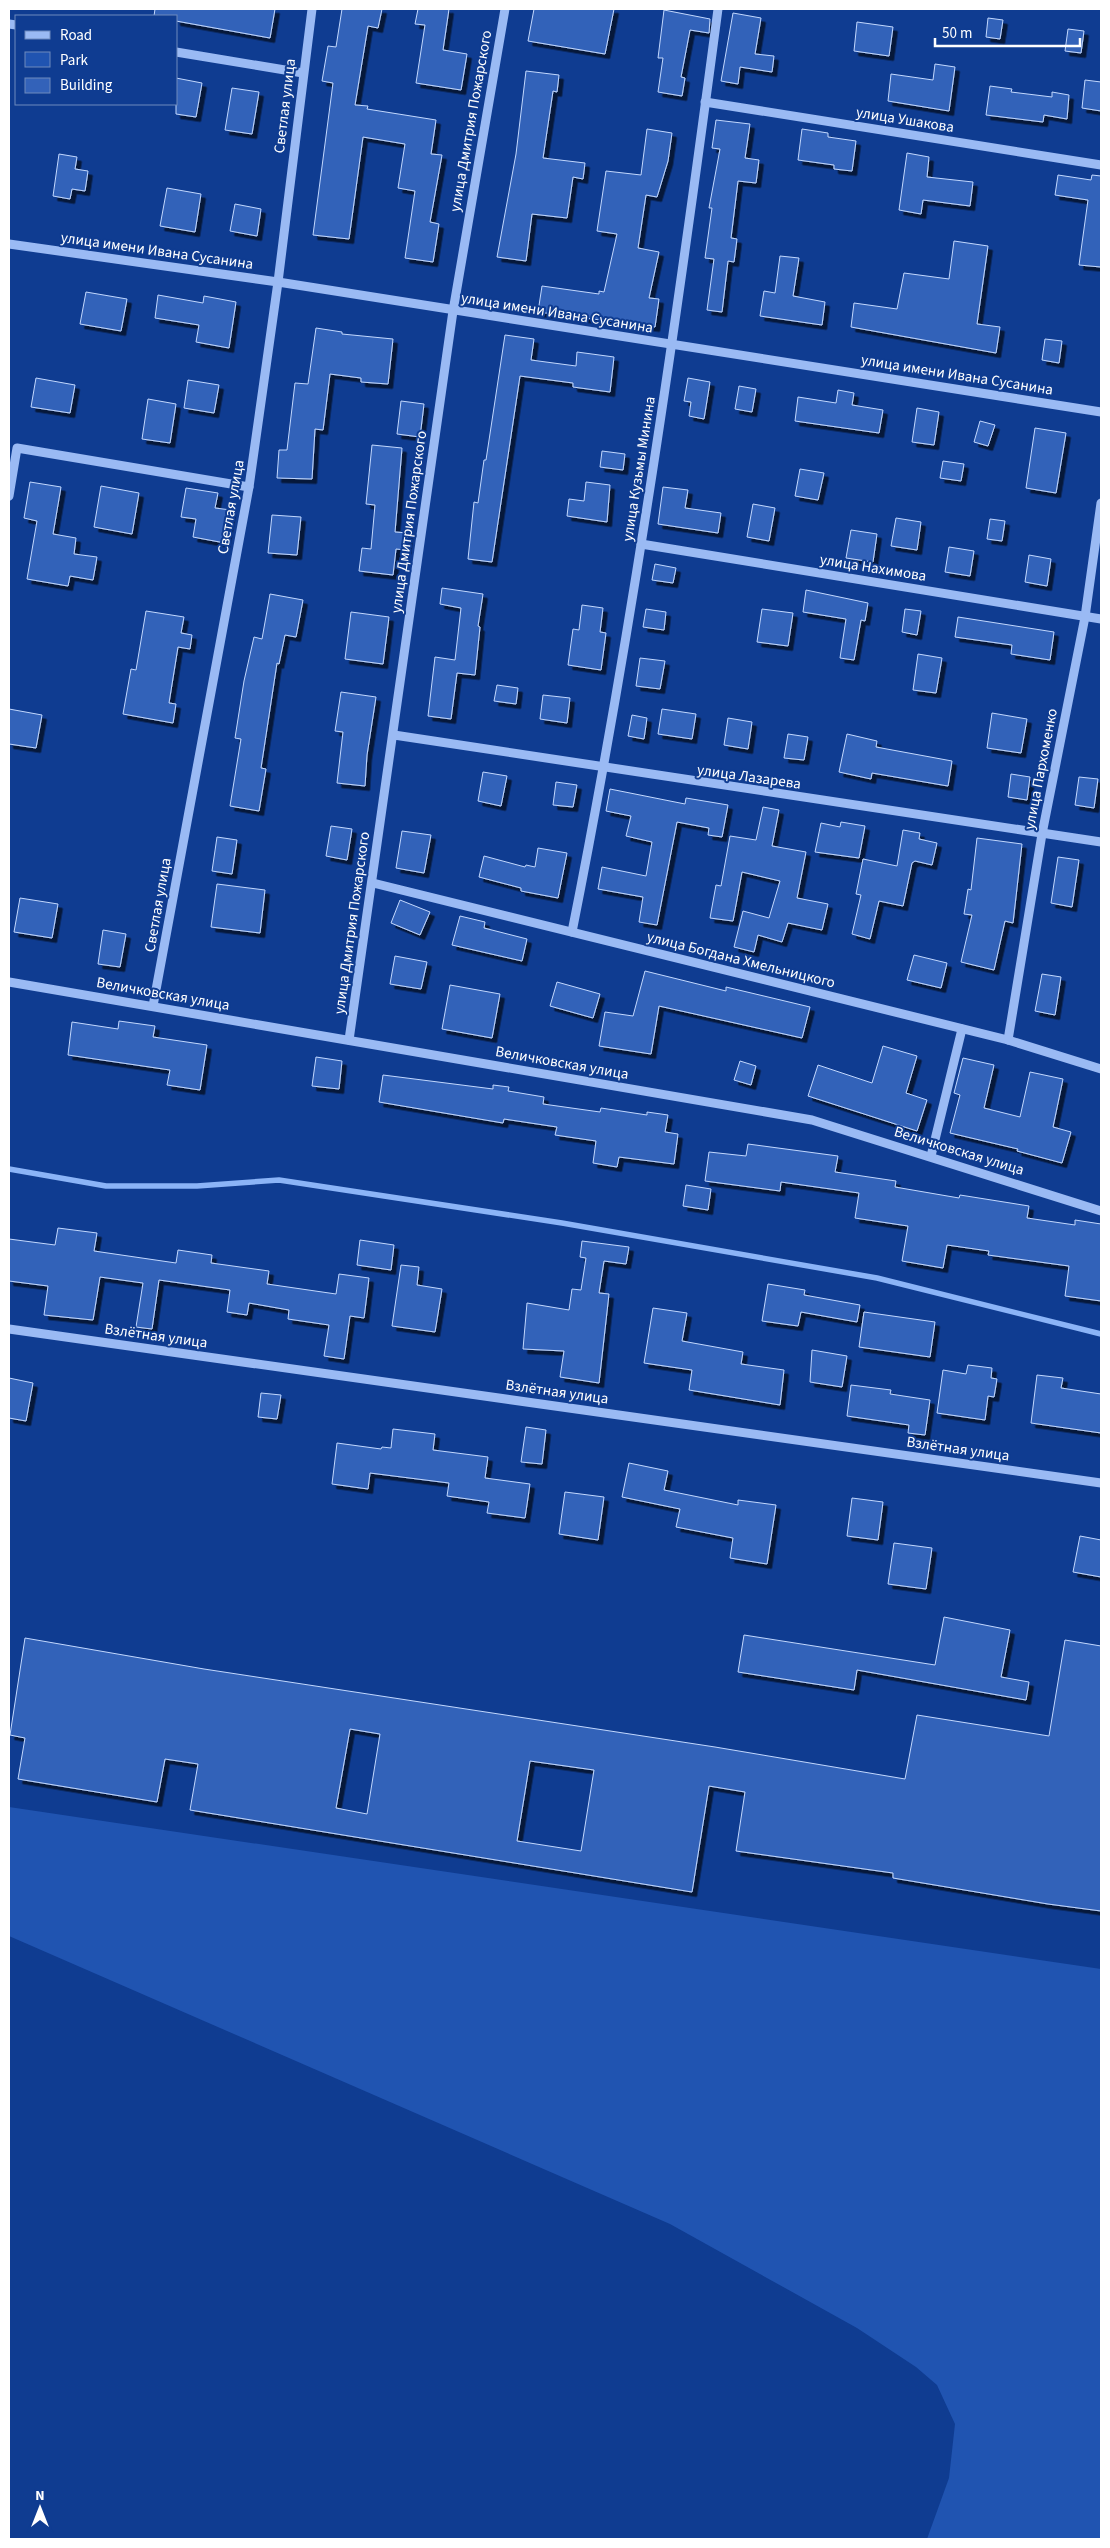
<svg xmlns="http://www.w3.org/2000/svg" width="1110" height="2548" font-family="'Source Sans 3',sans-serif">
<defs>
<filter id="shadow"><feDropShadow dx="4.5" dy="4.5" stdDeviation="0" flood-color="#0009"/></filter>
</defs>
<rect width="100%" height="100%" fill="#0f3c91"/>
<!-- green -->
<path fill="#2054b1" d="M 9,1807 L 1101,1969 L 1101,2539 L 927,2539 L 949,2478 L 955,2424 L 937,2385 L 916,2367 L 857,2328 L 670,2224 L 9,1936 Z"/>
<g fill="none" stroke-linecap="round" stroke-linejoin="round">
<!-- stream -->
<path stroke="#8bb4f7" stroke-width="5.5" d="M 9,1169 L 106,1186 L 197,1186 L 279,1180 L 562,1223 L 877,1278 L 1101,1334"/>
</g>
<!-- building -->
<g fill="#3362b9" stroke="#c2d8fe" fill-rule="evenodd" filter="url(#shadow)">
<path d="M 155,9 L 275,9 L 270,38 L 176,21 L 176,16 L 154,16 Z"/>
<path d="M 342,9 L 382,9 L 378,28 L 368,26 L 355,105 L 368,106 L 367,109 L 436,120 L 431,154 L 442,155 L 430,222 L 439,224 L 433,262 L 405,258 L 415,191 L 398,188 L 405,144 L 363,137 L 349,239 L 313,235 L 333,83 L 322,81 L 328,46 L 336,47 Z"/>
<path d="M 418,9 L 449,9 L 443,50 L 467,54 L 461,90 L 416,83 L 425,25 L 415,24 Z"/>
<path d="M 534,9 L 614,9 L 605,54 L 528,41 Z"/>
<path d="M 664,10 L 710,19 L 709,33 L 690,30 L 681,77 L 685,78 L 682,96 L 658,92 L 663,58 L 658,58 Z"/>
<path d="M 733,13 L 761,18 L 755,54 L 774,56 L 772,72 L 740,67 L 738,84 L 721,81 Z"/>
<path d="M 988,18 L 1003,20 L 1000,39 L 986,37 Z"/>
<path d="M 857,22 L 893,27 L 889,56 L 854,51 Z"/>
<path d="M 1068,29 L 1084,31 L 1081,53 L 1065,51 Z"/>
<path d="M 935,64 L 955,67 L 949,111 L 888,101 L 891,74 L 933,80 Z"/>
<path d="M 526,71 L 559,75 L 557,92 L 553,91 L 543,158 L 585,163 L 583,179 L 573,177 L 567,218 L 532,214 L 526,261 L 497,257 L 516,154 Z"/>
<path d="M 176,78 L 202,83 L 196,117 L 176,114 Z"/>
<path d="M 1085,80 L 1101,82 L 1101,111 L 1082,108 Z"/>
<path d="M 990,86 L 1012,89 L 1011,92 L 1052,97 L 1052,92 L 1069,95 L 1067,119 L 1044,115 L 1043,122 L 986,115 Z"/>
<path d="M 232,88 L 259,92 L 252,134 L 225,130 Z"/>
<path d="M 716,120 L 750,124 L 745,158 L 759,160 L 756,183 L 738,181 L 731,238 L 737,239 L 734,262 L 728,261 L 722,312 L 707,310 L 714,259 L 705,258 L 712,208 L 709,208 L 720,149 L 712,148 Z"/>
<path d="M 647,129 L 672,133 L 668,161 L 657,197 L 646,195 L 638,248 L 659,252 L 649,298 L 659,299 L 655,327 L 538,312 L 542,286 L 599,294 L 599,291 L 604,292 L 617,234 L 597,231 L 606,171 L 641,175 Z"/>
<path d="M 802,129 L 828,133 L 828,137 L 856,141 L 852,171 L 834,169 L 834,165 L 798,160 Z"/>
<path d="M 907,153 L 929,157 L 927,177 L 973,182 L 970,206 L 923,200 L 921,214 L 899,210 Z"/>
<path d="M 59,154 L 77,157 L 75,169 L 88,171 L 85,191 L 72,189 L 70,199 L 53,196 Z"/>
<path d="M 1058,175 L 1091,180 L 1092,175 L 1101,176 L 1101,267 L 1079,265 L 1088,200 L 1055,195 Z"/>
<path d="M 167,188 L 201,194 L 195,232 L 160,226 Z"/>
<path d="M 235,204 L 261,209 L 257,236 L 230,231 Z"/>
<path d="M 954,241 L 988,246 L 977,324 L 1000,327 L 996,353 L 851,327 L 854,303 L 897,309 L 904,273 L 949,279 Z"/>
<path d="M 780,256 L 799,258 L 793,296 L 825,302 L 822,325 L 760,316 L 764,291 L 775,293 Z"/>
<path d="M 86,292 L 127,299 L 121,331 L 80,324 Z"/>
<path d="M 158,295 L 203,303 L 204,296 L 236,302 L 229,348 L 196,342 L 199,325 L 155,318 Z"/>
<path d="M 316,328 L 342,332 L 342,334 L 393,339 L 388,384 L 361,382 L 361,378 L 330,374 L 323,430 L 315,429 L 312,479 L 277,478 L 279,450 L 287,450 L 295,383 L 308,384 Z"/>
<path d="M 505,335 L 534,339 L 531,360 L 576,366 L 577,352 L 614,357 L 610,392 L 573,387 L 573,383 L 520,376 L 492,562 L 468,559 L 474,502 L 478,503 L 484,460 L 486,460 Z"/>
<path d="M 1045,339 L 1062,341 L 1059,363 L 1042,360 Z"/>
<path d="M 36,378 L 75,385 L 70,413 L 31,407 Z"/>
<path d="M 688,378 L 710,382 L 704,419 L 689,416 L 691,402 L 684,401 Z"/>
<path d="M 188,380 L 219,385 L 214,413 L 184,408 Z"/>
<path d="M 739,386 L 756,389 L 752,412 L 735,409 Z"/>
<path d="M 838,390 L 854,393 L 852,405 L 883,410 L 879,433 L 795,421 L 798,397 L 836,403 Z"/>
<path d="M 148,399 L 176,404 L 170,443 L 142,439 Z"/>
<path d="M 401,401 L 424,404 L 420,437 L 397,434 Z"/>
<path d="M 917,408 L 939,412 L 934,445 L 912,442 Z"/>
<path d="M 980,421 L 995,425 L 988,446 L 974,442 Z"/>
<path d="M 1035,428 L 1066,433 L 1056,493 L 1026,488 Z"/>
<path d="M 372,445 L 402,448 L 395,532 L 408,533 L 406,550 L 396,549 L 393,575 L 359,571 L 362,548 L 371,549 L 375,505 L 366,504 Z"/>
<path d="M 602,451 L 625,454 L 623,470 L 600,467 Z"/>
<path d="M 943,461 L 964,464 L 961,481 L 940,478 Z"/>
<path d="M 800,469 L 824,473 L 818,500 L 795,496 Z"/>
<path d="M 30,482 L 61,487 L 53,534 L 76,538 L 74,554 L 97,557 L 93,580 L 70,576 L 68,586 L 27,579 L 37,521 L 24,518 Z"/>
<path d="M 586,482 L 610,485 L 607,522 L 567,516 L 569,499 L 584,501 Z"/>
<path d="M 101,486 L 139,493 L 132,534 L 94,527 Z"/>
<path d="M 663,487 L 688,490 L 685,508 L 721,513 L 718,533 L 658,524 Z"/>
<path d="M 186,488 L 218,493 L 215,508 L 231,510 L 225,543 L 193,537 L 196,519 L 181,517 Z"/>
<path d="M 753,504 L 775,508 L 769,541 L 747,537 Z"/>
<path d="M 272,515 L 301,517 L 297,555 L 268,553 Z"/>
<path d="M 896,518 L 921,522 L 917,550 L 891,546 Z"/>
<path d="M 990,519 L 1005,521 L 1002,541 L 987,539 Z"/>
<path d="M 851,530 L 877,534 L 873,562 L 846,558 Z"/>
<path d="M 949,547 L 974,551 L 970,576 L 945,572 Z"/>
<path d="M 1029,555 L 1051,559 L 1047,586 L 1025,582 Z"/>
<path d="M 655,564 L 676,568 L 673,583 L 652,580 Z"/>
<path d="M 442,588 L 483,594 L 478,626 L 480,627 L 475,675 L 457,673 L 451,719 L 428,716 L 435,657 L 455,660 L 461,608 L 440,604 Z"/>
<path d="M 806,590 L 868,603 L 865,621 L 861,620 L 854,660 L 840,658 L 846,619 L 803,612 Z"/>
<path d="M 270,594 L 303,600 L 296,637 L 285,635 L 279,664 L 277,663 L 261,768 L 266,769 L 259,811 L 230,806 L 241,739 L 235,738 L 244,681 L 254,637 L 262,639 Z"/>
<path d="M 582,605 L 603,608 L 600,632 L 606,633 L 601,670 L 568,665 L 573,629 L 579,630 Z"/>
<path d="M 646,609 L 666,612 L 664,630 L 643,627 Z"/>
<path d="M 762,609 L 793,613 L 788,646 L 757,642 Z"/>
<path d="M 905,609 L 921,611 L 917,635 L 902,632 Z"/>
<path d="M 146,611 L 184,617 L 181,633 L 192,635 L 190,649 L 178,647 L 169,703 L 176,704 L 173,723 L 123,714 L 131,669 L 136,670 Z"/>
<path d="M 351,612 L 389,617 L 383,664 L 345,659 Z"/>
<path d="M 958,617 L 1054,632 L 1050,660 L 1011,654 L 1012,645 L 955,637 Z"/>
<path d="M 918,654 L 942,658 L 936,693 L 913,690 Z"/>
<path d="M 640,658 L 665,661 L 660,689 L 636,686 Z"/>
<path d="M 497,685 L 518,688 L 516,704 L 494,701 Z"/>
<path d="M 341,692 L 376,697 L 367,755 L 365,786 L 337,783 L 343,732 L 335,731 Z"/>
<path d="M 543,695 L 570,698 L 567,723 L 540,719 Z"/>
<path d="M 9,709 L 42,715 L 36,748 L 9,744 Z"/>
<path d="M 662,709 L 696,714 L 692,739 L 658,734 Z"/>
<path d="M 992,713 L 1027,719 L 1021,753 L 987,748 Z"/>
<path d="M 632,715 L 647,718 L 644,739 L 628,736 Z"/>
<path d="M 728,718 L 752,722 L 748,749 L 724,745 Z"/>
<path d="M 788,734 L 808,737 L 804,760 L 784,758 Z"/>
<path d="M 847,734 L 877,741 L 876,747 L 952,761 L 948,786 L 872,773 L 871,779 L 839,772 Z"/>
<path d="M 483,772 L 507,776 L 501,806 L 478,801 Z"/>
<path d="M 1011,774 L 1030,777 L 1027,800 L 1008,797 Z"/>
<path d="M 1079,777 L 1098,779 L 1094,808 L 1075,805 Z"/>
<path d="M 556,782 L 577,785 L 573,807 L 553,805 Z"/>
<path d="M 610,789 L 685,804 L 686,798 L 728,805 L 722,837 L 708,835 L 709,828 L 677,822 L 657,925 L 639,922 L 643,897 L 598,889 L 602,867 L 646,876 L 652,842 L 626,836 L 631,816 L 606,811 Z"/>
<path d="M 763,807 L 779,810 L 772,846 L 806,852 L 797,898 L 828,904 L 822,930 L 788,923 L 782,942 L 758,935 L 754,952 L 734,947 L 743,911 L 769,918 L 780,881 L 742,872 L 733,921 L 710,918 L 716,885 L 721,886 L 730,836 L 756,840 Z"/>
<path d="M 841,822 L 865,826 L 859,858 L 815,852 L 821,823 L 840,827 Z"/>
<path d="M 331,826 L 352,829 L 347,860 L 326,856 Z"/>
<path d="M 903,830 L 920,833 L 919,839 L 937,843 L 932,865 L 915,861 L 912,863 L 903,906 L 879,901 L 870,939 L 852,934 L 861,895 L 856,894 L 863,859 L 897,866 Z"/>
<path d="M 402,831 L 431,835 L 424,873 L 396,868 Z"/>
<path d="M 217,837 L 237,840 L 232,874 L 212,871 Z"/>
<path d="M 977,838 L 1022,844 L 1013,923 L 1005,921 L 994,970 L 961,962 L 972,915 L 964,914 L 968,889 L 971,890 Z"/>
<path d="M 538,848 L 567,853 L 558,898 L 521,891 L 521,888 L 479,877 L 484,856 L 525,867 L 526,865 L 535,867 Z"/>
<path d="M 1058,857 L 1079,860 L 1072,907 L 1051,903 Z"/>
<path d="M 217,884 L 265,890 L 260,933 L 211,927 Z"/>
<path d="M 20,898 L 58,904 L 52,938 L 14,932 Z"/>
<path d="M 400,900 L 430,912 L 420,935 L 391,923 Z"/>
<path d="M 460,916 L 485,922 L 484,928 L 527,939 L 522,961 L 452,945 Z"/>
<path d="M 103,930 L 126,934 L 120,967 L 98,964 Z"/>
<path d="M 914,955 L 947,963 L 941,988 L 907,980 Z"/>
<path d="M 395,956 L 427,962 L 421,989 L 390,984 Z"/>
<path d="M 645,971 L 726,991 L 726,987 L 810,1007 L 802,1038 L 659,1006 L 651,1054 L 599,1046 L 605,1012 L 633,1016 Z"/>
<path d="M 1042,974 L 1061,977 L 1055,1015 L 1035,1011 Z"/>
<path d="M 557,982 L 600,994 L 593,1018 L 550,1006 Z"/>
<path d="M 450,985 L 500,994 L 492,1038 L 442,1029 Z"/>
<path d="M 119,1021 L 155,1026 L 153,1037 L 207,1045 L 200,1090 L 167,1085 L 170,1070 L 68,1055 L 72,1022 L 118,1029 Z"/>
<path d="M 883,1046 L 917,1056 L 906,1093 L 927,1100 L 917,1131 L 808,1096 L 818,1065 L 872,1083 Z"/>
<path d="M 316,1057 L 342,1061 L 339,1089 L 312,1086 Z"/>
<path d="M 963,1058 L 994,1065 L 984,1108 L 1020,1117 L 1030,1072 L 1063,1079 L 1053,1127 L 1071,1132 L 1062,1163 L 1017,1151 L 1018,1149 L 950,1133 L 960,1095 L 954,1093 Z"/>
<path d="M 740,1061 L 756,1066 L 751,1085 L 734,1080 Z"/>
<path d="M 383,1075 L 493,1089 L 493,1085 L 509,1087 L 508,1091 L 544,1097 L 543,1104 L 600,1112 L 601,1108 L 647,1115 L 647,1112 L 668,1115 L 665,1132 L 678,1134 L 674,1164 L 619,1157 L 617,1167 L 593,1163 L 596,1141 L 555,1135 L 557,1127 L 504,1119 L 503,1123 L 379,1102 Z"/>
<path d="M 748,1144 L 838,1156 L 835,1172 L 896,1181 L 895,1187 L 959,1198 L 960,1195 L 1029,1206 L 1027,1218 L 1075,1225 L 1075,1220 L 1101,1224 L 1101,1301 L 1065,1296 L 1069,1266 L 988,1255 L 989,1251 L 947,1245 L 943,1268 L 902,1261 L 908,1226 L 855,1218 L 859,1193 L 781,1182 L 780,1191 L 705,1181 L 709,1152 L 746,1156 Z"/>
<path d="M 686,1185 L 711,1189 L 708,1210 L 683,1206 Z"/>
<path d="M 58,1228 L 97,1233 L 94,1251 L 176,1263 L 178,1250 L 212,1255 L 211,1263 L 269,1271 L 267,1284 L 336,1294 L 339,1274 L 369,1278 L 364,1318 L 350,1316 L 344,1359 L 324,1356 L 329,1325 L 288,1319 L 289,1310 L 249,1303 L 247,1315 L 227,1312 L 230,1290 L 159,1280 L 152,1329 L 136,1327 L 143,1283 L 100,1277 L 93,1320 L 44,1315 L 48,1286 L 9,1281 L 9,1239 L 55,1245 Z"/>
<path d="M 360,1240 L 394,1245 L 391,1270 L 357,1265 Z"/>
<path d="M 582,1241 L 629,1247 L 626,1264 L 604,1261 L 599,1293 L 609,1294 L 599,1383 L 560,1377 L 564,1351 L 523,1349 L 527,1303 L 569,1310 L 572,1289 L 581,1290 L 586,1258 L 580,1257 Z"/>
<path d="M 401,1265 L 419,1267 L 417,1285 L 442,1289 L 435,1332 L 392,1326 Z"/>
<path d="M 768,1284 L 805,1290 L 804,1295 L 860,1305 L 857,1322 L 801,1312 L 798,1326 L 762,1321 Z"/>
<path d="M 653,1308 L 687,1313 L 682,1341 L 743,1352 L 741,1364 L 784,1370 L 780,1405 L 689,1390 L 692,1370 L 644,1363 Z"/>
<path d="M 864,1312 L 935,1322 L 930,1357 L 859,1347 Z"/>
<path d="M 812,1350 L 847,1356 L 842,1387 L 810,1382 Z"/>
<path d="M 968,1365 L 992,1368 L 991,1378 L 997,1379 L 994,1397 L 988,1396 L 985,1420 L 937,1413 L 943,1370 L 966,1374 Z"/>
<path d="M 1037,1375 L 1063,1378 L 1061,1388 L 1101,1394 L 1101,1433 L 1031,1423 Z"/>
<path d="M 9,1378 L 33,1383 L 26,1421 L 9,1418 Z"/>
<path d="M 851,1385 L 891,1390 L 890,1394 L 930,1400 L 925,1435 L 908,1433 L 909,1425 L 847,1416 Z"/>
<path d="M 261,1393 L 281,1395 L 277,1419 L 258,1417 Z"/>
<path d="M 526,1427 L 546,1430 L 542,1464 L 521,1462 Z"/>
<path d="M 393,1429 L 435,1434 L 433,1450 L 488,1457 L 485,1478 L 530,1484 L 525,1518 L 487,1513 L 489,1502 L 447,1496 L 449,1483 L 370,1473 L 368,1489 L 332,1484 L 337,1443 L 381,1449 L 382,1447 L 391,1448 Z"/>
<path d="M 629,1463 L 668,1471 L 664,1490 L 738,1505 L 738,1500 L 776,1505 L 767,1564 L 730,1558 L 733,1538 L 676,1527 L 680,1509 L 622,1497 Z"/>
<path d="M 565,1492 L 604,1497 L 598,1540 L 559,1534 Z"/>
<path d="M 852,1498 L 883,1502 L 878,1540 L 847,1536 Z"/>
<path d="M 1080,1536 L 1101,1540 L 1101,1577 L 1073,1572 Z"/>
<path d="M 894,1543 L 932,1548 L 926,1589 L 888,1584 Z"/>
<path d="M 944,1617 L 1010,1630 L 1001,1677 L 1029,1682 L 1026,1700 L 857,1670 L 854,1690 L 738,1672 L 744,1635 L 935,1665 Z"/>
<path d="M 25,1638 L 204,1669 L 715,1747 L 905,1779 L 917,1715 L 1049,1736 L 1065,1640 L 1101,1646 L 1101,1911 L 1048,1904 L 893,1878 L 893,1873 L 736,1851 L 745,1792 L 709,1786 L 692,1892 L 190,1810 L 198,1764 L 165,1759 L 157,1802 L 18,1779 L 25,1738 L 10,1735 ZM 350,1729 L 380,1734 L 367,1814 L 336,1808 ZM 530,1761 L 594,1770 L 581,1851 L 517,1841 Z"/>
</g>
<g fill="none" stroke-linecap="round" stroke-linejoin="round">
<!-- minor -->
<g stroke="#9abaf4" stroke-width="9">
<path d="M 9,24 L 16,25"/>
<path d="M 176,52 L 303,73"/>
<path d="M 705,102 L 1101,165"/>
<path d="M 9,244 L 278,282 L 1101,412"/>
<path d="M 9,496 L 17,448 L 249,487"/>
<path d="M 641,544 L 1101,619"/>
<path d="M 394,735 L 1101,842"/>
<path d="M 373,883 L 1008,1040 L 1101,1069"/>
<path d="M 572,932 C 633,626 677,318 718,9"/>
<path d="M 9,982 L 812,1120 L 1101,1211"/>
<path d="M 153,1006 L 249,487 L 278,282 L 312,9"/>
<path d="M 349,1040 L 453,311 L 505,9"/>
<path d="M 1008,1040 L 1042,834 L 1085,617 L 1101,503"/>
<path d="M 931,1156 L 962,1029"/>
<path d="M 9,1329 L 1101,1483"/>
</g>
</g>
<g text-anchor="middle" dominant-baseline="central" stroke-width="4" stroke-linejoin="round" paint-order="stroke">
<!-- street labels -->
<g font-size="15" fill="#fff" stroke="#0f3c91">
<text transform="translate(285 106) rotate(-83)">Светлая улица</text>
<text transform="translate(905 120) rotate(9)">улица Ушакова</text>
<text transform="translate(471 121) rotate(-80)">улица Дмитрия Пожарского</text>
<text transform="translate(157 251) rotate(8)">улица имени Ивана Сусанина</text>
<text transform="translate(557 313) rotate(9)">улица имени Ивана Сусанина</text>
<text transform="translate(957 375) rotate(9)">улица имени Ивана Сусанина</text>
<text transform="translate(639 469) rotate(-81)">улица Кузьмы Минина</text>
<text transform="translate(231 507) rotate(-80)">Светлая улица</text>
<text transform="translate(409 522) rotate(-82)">улица Дмитрия Пожарского</text>
<text transform="translate(873 568) rotate(9)">улица Нахимова</text>
<text transform="translate(1041 769) rotate(-79)">улица Пархоменко</text>
<text transform="translate(749 777) rotate(8)">улица Лазарева</text>
<text transform="translate(158 905) rotate(-80)">Светлая улица</text>
<text transform="translate(352 923) rotate(-82)">улица Дмитрия Пожарского</text>
<text transform="translate(741 960) rotate(14)">улица Богдана Хмельницкого</text>
<text transform="translate(163 994) rotate(10)">Величковская улица</text>
<text transform="translate(562 1063) rotate(10)">Величковская улица</text>
<text transform="translate(959 1151) rotate(17)">Величковская улица</text>
<text transform="translate(156 1336) rotate(8)">Взлётная улица</text>
<text transform="translate(557 1392) rotate(8)">Взлётная улица</text>
<text transform="translate(958 1449) rotate(8)">Взлётная улица</text>
</g>
</g>
<!-- border -->
<rect width="1110" height="2548" fill="none" stroke="#ffffff" stroke-width="20"/>
<!-- legend -->
<rect x="15" y="15" width="162" height="90" fill="#0f3c91" stroke="#6f8abd"/>
<rect x="25" y="31" width="25" height="8" fill="#9abaf4" stroke="#6f8abd"/>
<text x="60" y="40" font-size="15" fill="#ffffff">Road</text>
<rect x="25" y="52" width="25" height="15" fill="#2054b1" stroke="#6f8abd"/>
<text x="60" y="65" font-size="15" fill="#ffffff">Park</text>
<rect x="25" y="78" width="25" height="15" fill="#3362b9" stroke="#6f8abd"/>
<text x="60" y="90" font-size="15" fill="#ffffff">Building</text>
<!-- north arrow -->
<g transform="translate(40 2508)" stroke="#0f3c91" stroke-width="4" paint-order="stroke">
<path d="M0-4L9 19L0 12L-9 19Z" fill="#ffffff"/>
<text y="-8" font-size="14" font-weight="bold" text-anchor="middle" fill="#ffffff">N</text>
</g>
<!-- scale -->
<path d="M935 38v8h145v-8" fill="none" stroke="#ffffff" stroke-width="2.5"/>
<text x="942" y="38" font-size="15" fill="#ffffff" stroke="#0f3c91" stroke-width="4" paint-order="stroke">50 m</text>
</svg>
